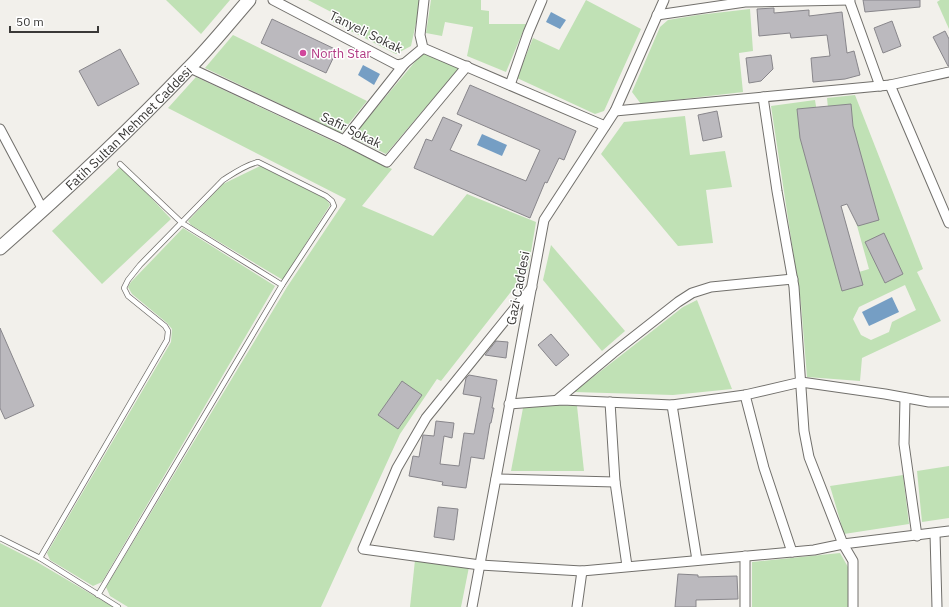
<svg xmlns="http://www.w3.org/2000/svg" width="949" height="607" font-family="'IBM Plex Sans',sans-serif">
<rect width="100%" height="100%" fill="#f2f0eb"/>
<!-- green -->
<g fill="#c0e1b5" fill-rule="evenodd">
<path d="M 166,0 L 230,0 L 201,34 Z"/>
<path d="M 308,0 L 421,0 L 411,46 L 396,54 L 331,21 L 335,14 Z"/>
<path d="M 431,0 L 481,0 L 481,10 L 489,11 L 489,24 L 526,24 L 506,72 L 467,56 L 473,27 L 445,22 L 442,36 L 426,33 Z"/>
<path d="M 586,0 L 641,29 L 604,111 L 595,114 L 517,78 L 533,38 L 559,50 Z"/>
<path d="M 940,0 L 949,0 L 949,29 L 937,2 Z"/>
<path d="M 750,9 L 753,51 L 739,53 L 743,92 L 641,104 L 632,92 L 660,27 L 668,20 L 698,15 Z"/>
<path d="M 233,35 L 367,101 L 341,133 L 205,68 Z"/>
<path d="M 424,51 L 459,68 L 386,154 L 352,137 Z"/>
<path d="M 196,77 L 392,169 L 362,206 L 433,236 L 467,194 L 536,222 L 528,270 L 441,381 L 437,379 L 400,434 L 321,607 L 128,607 L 110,596 L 106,587 L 254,342 L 287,287 L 346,199 L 168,108 Z"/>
<path d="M 855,95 L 923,269 L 917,272 L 941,321 L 862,358 L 860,381 L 807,377 L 801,304 L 771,106 L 815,100 L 820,131 L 859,272 L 869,269 L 830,128 L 827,98 ZM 905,285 L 916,310 L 892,322 L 889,332 L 871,340 L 861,335 L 853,319 L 859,307 Z"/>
<path d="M 685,116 L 690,155 L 725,151 L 732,187 L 706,190 L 713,243 L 678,246 L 601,154 L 624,122 Z"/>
<path d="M 121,166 L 171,219 L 102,284 L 52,231 Z"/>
<path d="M 260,166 L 326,199 L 330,205 L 283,280 L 191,225 L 188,221 L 223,184 Z"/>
<path d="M 183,228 L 275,286 L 102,582 L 93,586 L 50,560 L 47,553 L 171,342 L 172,329 L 167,323 L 132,294 L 128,287 L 131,282 Z"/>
<path d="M 551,245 L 625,331 L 602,351 L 543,280 Z"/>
<path d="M 697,300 L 732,389 L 673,395 L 574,392 L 683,307 Z"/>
<path d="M 559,405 L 577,406 L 584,471 L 511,471 L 523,408 Z"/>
<path d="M 949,466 L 949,518 L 922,522 L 917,471 Z"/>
<path d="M 903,475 L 909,524 L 844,534 L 830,486 Z"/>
<path d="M 0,543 L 37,562 L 113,607 L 0,607 Z"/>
<path d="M 840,553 L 848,567 L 848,607 L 752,607 L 752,562 Z"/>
<path d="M 415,560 L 469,567 L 461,607 L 410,607 Z"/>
</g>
<!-- water -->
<g fill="#759ec4">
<path d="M 551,12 L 566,20 L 560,29 L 546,22 Z"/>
<path d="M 363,65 L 380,74 L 374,85 L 358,75 Z"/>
<path d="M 482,134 L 507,145 L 502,156 L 477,145 Z"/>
<path d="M 892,297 L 899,312 L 869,326 L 862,312 Z"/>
</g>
<!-- building -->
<g fill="#bbb9be" stroke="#88868b">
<path d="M 863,0 L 920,0 L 920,7 L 865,12 Z"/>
<path d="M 774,8 L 774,13 L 809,10 L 809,16 L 842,12 L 847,53 L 854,51 L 860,75 L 845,79 L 813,82 L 811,58 L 830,56 L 827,35 L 791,38 L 790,33 L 759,36 L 757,9 Z"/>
<path d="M 272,19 L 337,50 L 326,73 L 261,43 Z"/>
<path d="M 892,21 L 901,46 L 883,53 L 874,28 Z"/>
<path d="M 945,31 L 949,39 L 949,66 L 948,66 L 933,37 Z"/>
<path d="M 120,49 L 139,84 L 98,106 L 79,71 Z"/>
<path d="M 771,55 L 773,69 L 761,81 L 749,83 L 746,58 Z"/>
<path d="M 470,85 L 576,131 L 564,160 L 559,158 L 547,183 L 545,182 L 530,218 L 414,168 L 426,139 L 432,141 L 443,117 L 462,125 L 450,150 L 526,181 L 540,150 L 457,114 Z"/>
<path d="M 851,104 L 853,126 L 879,220 L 858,226 L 847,204 L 841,206 L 863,285 L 842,291 L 800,138 L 797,109 Z"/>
<path d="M 717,111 L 722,137 L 703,141 L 698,115 Z"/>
<path d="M 884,233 L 903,274 L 885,283 L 865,242 Z"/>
<path d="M 0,328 L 34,406 L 5,419 L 0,408 Z"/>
<path d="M 551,334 L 569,355 L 556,366 L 538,345 Z"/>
<path d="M 496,341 L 508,342 L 506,358 L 485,355 Z"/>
<path d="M 469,375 L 497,380 L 492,408 L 494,408 L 491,423 L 490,423 L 484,459 L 471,457 L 466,488 L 442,485 L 443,482 L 409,476 L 413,456 L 419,457 L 423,435 L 434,436 L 436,421 L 454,423 L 452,438 L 444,436 L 440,464 L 459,466 L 464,433 L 474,434 L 481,397 L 463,394 L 466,378 Z"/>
<path d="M 402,381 L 422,395 L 398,429 L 378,415 Z"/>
<path d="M 438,507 L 458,509 L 454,540 L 434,537 Z"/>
<path d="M 678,574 L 698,575 L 698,577 L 737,576 L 738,599 L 696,600 L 696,607 L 675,607 Z"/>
</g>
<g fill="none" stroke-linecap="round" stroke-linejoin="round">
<defs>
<g id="lane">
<path d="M 120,164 L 182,223 L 282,285"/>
<path d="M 0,538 L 40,558 L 118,607"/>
<path d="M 40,558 L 167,340 L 168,331 L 165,326 L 128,296 L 124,288 L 128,280 L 140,265 L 223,180 C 234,173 245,165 258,162 L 326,196 L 332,201 L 334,206 L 282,285 L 98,595"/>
</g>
<g id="street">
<path d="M 273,0 L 397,65 L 405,63 L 423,48"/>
<path d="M 424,0 L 420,35 L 423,48 L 605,126"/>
<path d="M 849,0 L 880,86"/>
<path d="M 657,15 L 745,2 L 850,0"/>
<path d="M 190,68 L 344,140 L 387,162 L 467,66"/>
<path d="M 510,85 L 528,33 L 542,0"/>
<path d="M 890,85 L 949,223"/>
<path d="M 763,97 L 777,191 L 794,287 L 804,431 L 809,457 L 843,544 L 853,561 L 853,607"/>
<path d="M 615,111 L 890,85 L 949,72"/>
<path d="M 0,129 L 43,210"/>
<path d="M 344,140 L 405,63"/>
<path d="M 532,287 L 426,418 L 397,468 L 363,549 L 480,565 L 582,571 L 814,550 L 843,544 L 949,531"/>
<path d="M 745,395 L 764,468 L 792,552"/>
<path d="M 905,398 L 904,444 L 917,536"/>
<path d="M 557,400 L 613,353 L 678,302 L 692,293 L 711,287 L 793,279"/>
<path d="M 610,402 L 615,482 L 627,566"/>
<path d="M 509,404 L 562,400 L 672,405 L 745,395 L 801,382 L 885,394 L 929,402 L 949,402"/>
<path d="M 672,405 L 697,560"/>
<path d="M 496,479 L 615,482"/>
<path d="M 935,534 L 937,607"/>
<path d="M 745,556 L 745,607"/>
<path d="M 472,607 L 544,220 L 615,111 L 664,0"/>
<path d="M 577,607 L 582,571"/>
</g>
<g id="secondary">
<path id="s1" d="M 0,248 C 65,191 129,131 189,68 C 210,47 229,23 249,0"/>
</g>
</defs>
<!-- lane casing -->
<use href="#lane" stroke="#72706c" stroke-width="6"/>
<!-- street casing -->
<use href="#street" stroke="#72706c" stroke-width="11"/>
<!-- secondary casing -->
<use href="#secondary" stroke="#72706c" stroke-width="15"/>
<!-- lane -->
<use href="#lane" stroke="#fff" stroke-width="4.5"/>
<!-- street -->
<use href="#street" stroke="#fff" stroke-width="9"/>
<!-- secondary -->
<use href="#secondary" stroke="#fff" stroke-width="13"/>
</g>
<!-- markers -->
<circle fill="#d1479c" stroke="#fff" stroke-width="1.5" cx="303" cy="53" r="4"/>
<g text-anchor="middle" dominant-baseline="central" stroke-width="3" stroke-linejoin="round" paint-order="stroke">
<!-- street labels -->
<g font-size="13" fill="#3a3937" stroke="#fff">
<text transform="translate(366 32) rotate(26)">Tanyeli Sokak</text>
<text stroke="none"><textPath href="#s1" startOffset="176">Fatih Sultan Mehmet Caddesi</textPath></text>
<text transform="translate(351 130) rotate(26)">Safir Sokak</text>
<text transform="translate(518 288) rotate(-79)">Gazi Caddesi</text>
</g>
<!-- hotel labels -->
<g font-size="13" fill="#b23c85" stroke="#fff" text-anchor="start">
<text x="311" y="53">North Star</text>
</g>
</g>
<!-- scale -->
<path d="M10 26v6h88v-6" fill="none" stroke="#3a3937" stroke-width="2"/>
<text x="16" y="26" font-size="12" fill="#3a3937" stroke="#ffffff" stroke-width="3" paint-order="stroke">50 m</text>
</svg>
